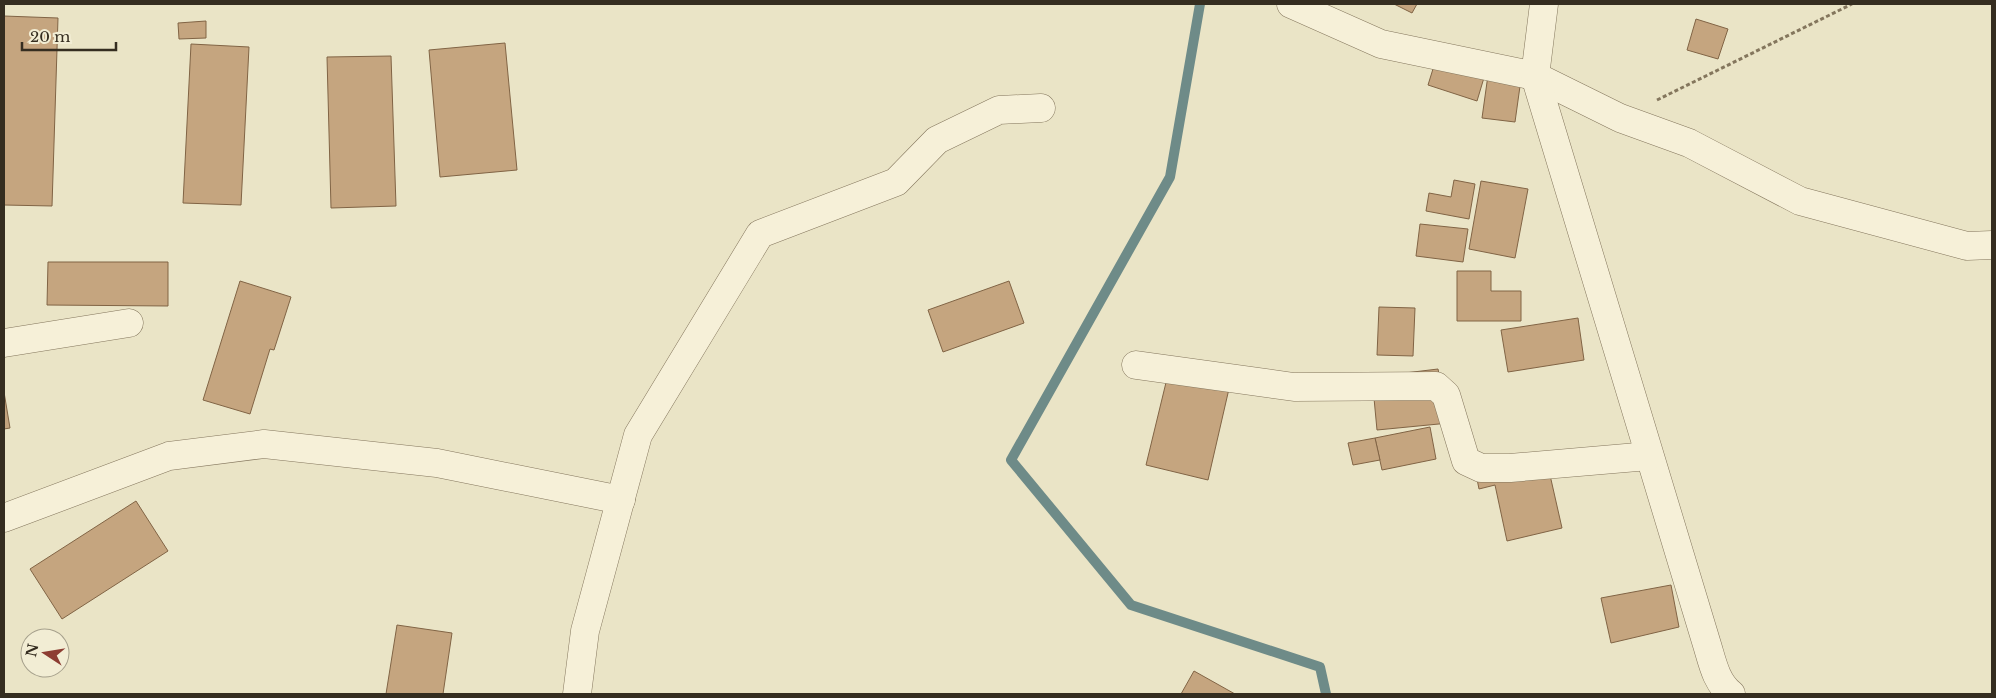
<svg xmlns="http://www.w3.org/2000/svg" width="1996" height="698" font-family="'Libre Baskerville',serif">
<rect width="100%" height="100%" fill="#eae4c6"/>
<g fill="none" stroke-linecap="round" stroke-linejoin="round">
<!-- stream -->
<path stroke="#6e8b88" stroke-width="10" d="M 1200,4 L 1170,177 L 1011,460 L 1131,605 L 1320,667 L 1326,694"/>
</g>
<!-- building -->
<g fill="#c5a57f" stroke="#816445">
<path d="M 1394,4 L 1417,4 L 1412,13 Z"/>
<path d="M 4,16 L 58,18 L 52,206 L 4,205 Z"/>
<path d="M 1696,19 L 1728,29 L 1718,59 L 1687,50 Z"/>
<path d="M 206,21 L 206,38 L 179,39 L 178,23 Z"/>
<path d="M 505,43 L 517,170 L 440,177 L 429,50 Z"/>
<path d="M 191,44 L 249,47 L 241,205 L 183,203 Z"/>
<path d="M 391,56 L 396,206 L 331,208 L 327,57 Z"/>
<path d="M 1437,56 L 1486,71 L 1477,101 L 1428,85 Z"/>
<path d="M 1488,75 L 1521,79 L 1515,122 L 1482,118 Z"/>
<path d="M 1454,180 L 1475,184 L 1469,219 L 1426,211 L 1429,193 L 1451,197 Z"/>
<path d="M 1481,181 L 1528,189 L 1515,258 L 1469,249 Z"/>
<path d="M 1420,224 L 1468,229 L 1463,262 L 1416,256 Z"/>
<path d="M 48,262 L 168,262 L 168,306 L 47,305 Z"/>
<path d="M 1457,271 L 1491,271 L 1491,291 L 1521,291 L 1521,321 L 1457,321 Z"/>
<path d="M 240,281 L 291,297 L 274,350 L 270,349 L 250,414 L 203,400 Z"/>
<path d="M 1009,281 L 1024,323 L 943,352 L 928,310 Z"/>
<path d="M 1379,307 L 1415,308 L 1413,356 L 1377,355 Z"/>
<path d="M 1578,318 L 1584,360 L 1508,372 L 1501,330 Z"/>
<path d="M 1170,366 L 1231,380 L 1208,480 L 1146,465 Z"/>
<path d="M 1438,369 L 1449,423 L 1377,430 L 1372,377 Z"/>
<path d="M 4,392 L 10,428 L 4,429 Z"/>
<path d="M 1430,427 L 1436,459 L 1382,470 L 1375,438 Z"/>
<path d="M 1375,438 L 1380,460 L 1353,465 L 1348,443 Z"/>
<path d="M 1545,453 L 1562,528 L 1507,541 L 1495,485 L 1479,489 L 1475,469 Z"/>
<path d="M 136,501 L 168,551 L 62,619 L 30,569 Z"/>
<path d="M 1671,585 L 1679,627 L 1611,643 L 1601,598 Z"/>
<path d="M 397,625 L 452,633 L 443,694 L 386,694 Z"/>
<path d="M 1194,671 L 1235,694 L 1181,694 Z"/>
</g>
<g fill="none" stroke-linecap="round" stroke-linejoin="round">
<defs>
<g id="street">
<path d="M 1291,4 L 1381,44 L 1535,76 L 1620,118 L 1689,143 L 1800,201 L 1967,246 L 1992,245"/>
<path d="M 1544,4 L 1535,76 L 1708,648 C 1713,665 1717,683 1731,694"/>
<path d="M 4,343 L 129,323"/>
<path d="M 1136,365 L 1294,387 L 1436,386 L 1446,395 L 1466,461 L 1481,468 L 1510,468 L 1649,456"/>
<path d="M 4,518 L 169,456 L 264,444 L 437,463 L 621,500"/>
<path d="M 577,694 L 585,631 L 638,435 L 760,234 L 896,182 L 937,140 L 999,110 L 1041,108"/>
</g>
</defs>
<!-- street casing -->
<use href="#street" stroke="#84765d" stroke-width="29"/>
<!-- path -->
<path stroke="#84765d" stroke-width="3" stroke-dasharray="4 2.5" stroke-linecap="butt" d="M 1657,100 L 1852,4"/>
<!-- street -->
<use href="#street" stroke="#f6f0d8" stroke-width="28"/>
</g>
<!-- border -->
<rect width="1996" height="698" fill="none" stroke="#352d20" stroke-width="10"/>
<!-- north arrow -->
<g transform="translate(45 653) rotate(282)"><circle r="24" fill="#f2edd4" stroke="#a6a08c"/>
<path d="M0-4L9 19L0 12L-9 19Z" fill="#8d3d32"/>
<text y="-8" font-size="14" font-weight="bold" text-anchor="middle" fill="#352d20">N</text>
</g>
<!-- scale -->
<path d="M22 42v8h94v-8" fill="none" stroke="#352d20" stroke-width="2.5"/>
<text x="30" y="42" font-size="15" fill="#352d20" stroke="#f2edd4" stroke-width="4" paint-order="stroke">20 m</text>
</svg>
